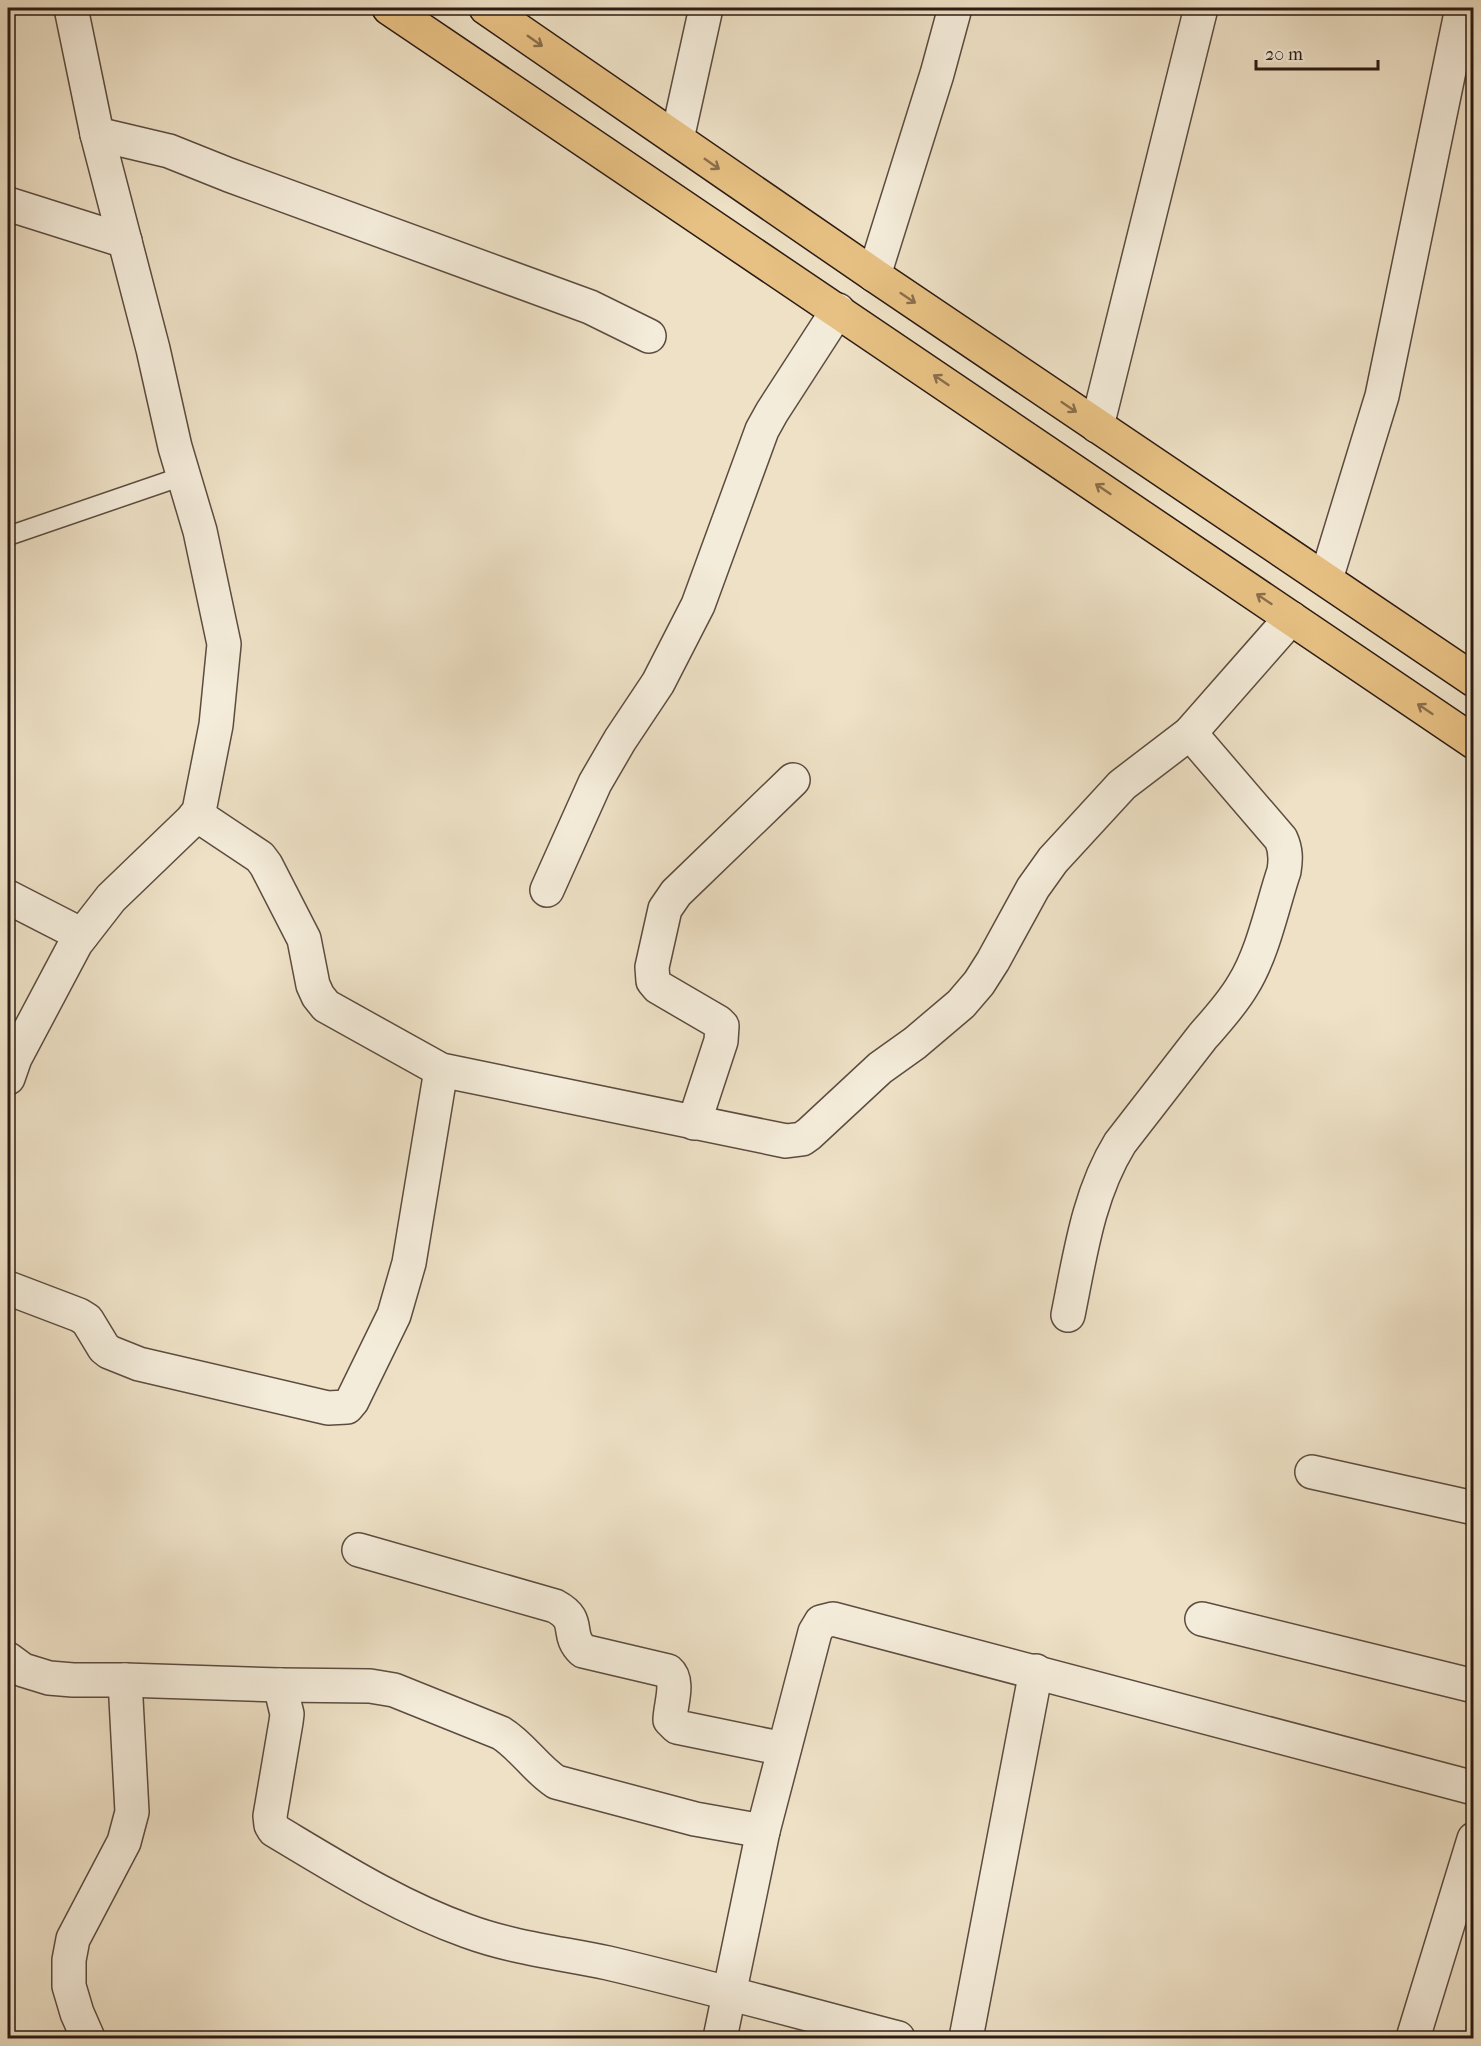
<svg xmlns="http://www.w3.org/2000/svg" width="1481" height="2046" font-family="'IM FELL French Canon',serif">
<rect width="100%" height="100%" fill="#eee1c6"/>
<filter id="stains"><feTurbulence type="fractalNoise" baseFrequency=".00333" numOctaves="4"/><feColorMatrix values="0 0 0 0 .2 0 0 0 0 .09 0 0 0 0 .02 0 0 0 .5 -.17"/></filter>
<radialGradient id="worn" r=".72"><stop offset=".6" stop-color="#630" stop-opacity="0"/><stop offset="1" stop-color="#630" stop-opacity=".3"/></radialGradient>
<g fill="none" stroke-linecap="round" stroke-linejoin="round">
<defs>
<path id="service" d="M 8,536 L 183,476"/>
<g id="minor">
<path d="M 97,134 L 169,151 L 229,175 L 590,307 L 649,336"/>
<path d="M 677,139 L 706,8"/>
<path d="M 8,204 L 125,241"/>
<path d="M 874,275 L 937,74 L 955,8"/>
<path d="M 1097,426 L 1201,8"/>
<path d="M 1326,579 L 1382,396 L 1462,8"/>
<path d="M 197,815 L 260,857 L 266,865 L 304,939 L 313,985 L 318,996 L 326,1006 L 441,1070 L 786,1141 L 802,1139 L 809,1134 L 880,1068 L 915,1043 L 961,1004 L 979,983 L 993,961 L 1033,888 L 1053,860 L 1122,785 L 1190,733 L 1291,618"/>
<path d="M 547,890 L 595,783 L 620,740 L 658,683 L 698,605 L 762,430 L 772,412 L 838,310"/>
<path d="M 8,897 L 82,935"/>
<path d="M 8,1078 L 15,1058 L 76,943 L 111,898 L 191,821 L 199,811 L 216,725 L 224,644 L 200,531 L 175,447 L 153,349 L 97,134 L 71,8"/>
<path d="M 694,1123 L 721,1041 L 722,1026 L 718,1022 L 658,987 L 653,981 L 652,967 L 665,909 L 676,893 L 793,780"/>
<path d="M 8,1288 L 79,1315 L 87,1320 L 104,1348 L 109,1352 L 139,1364 L 328,1408 L 347,1407 L 352,1401 L 394,1315 L 409,1263 L 441,1070"/>
<path d="M 1068,1315 C 1080,1256 1088,1195 1120,1143 L 1203,1036 C 1217,1020 1232,1004 1243,985 C 1263,953 1272,907 1284,871 C 1286,859 1286,850 1281,839 L 1190,733"/>
<path d="M 1312,1472 L 1474,1508"/>
<path d="M 359,1550 L 555,1606 C 583,1621 564,1633 583,1651 L 668,1671 C 680,1681 670,1706 670,1720 L 677,1727 L 784,1749"/>
<path d="M 1202,1619 L 1474,1686"/>
<path d="M 8,1659 L 23,1670 L 49,1678 L 73,1680 L 125,1680 L 280,1685 L 370,1686 L 394,1690 L 501,1733 C 522,1746 535,1768 556,1782 L 695,1819 L 763,1831 L 815,1632 L 821,1622 L 833,1619 L 1474,1788"/>
<path d="M 280,1685 L 287,1714 L 286,1722 L 270,1816 L 271,1825 L 274,1830 C 336,1867 399,1907 467,1931 C 513,1948 561,1953 608,1963 C 706,1986 802,2013 898,2038"/>
<path d="M 88,2038 L 77,2013 L 69,1986 L 69,1960 L 73,1939 L 124,1842 L 132,1812 L 125,1680"/>
<path d="M 720,2038 L 763,1831"/>
<path d="M 966,2038 L 1036,1671"/>
<path d="M 1413,2038 L 1474,1839"/>
</g>
<g id="primary">
<path d="M 389,8 L 1474,742"/>
<path d="M 486,8 L 874,275 L 1474,680"/>
</g>
</defs>
<!-- service casing -->
<use href="#service" stroke="#5c4c40" stroke-width="21"/>
<!-- minor casing -->
<use href="#minor" stroke="#5c4c40" stroke-width="36"/>
<!-- primary casing -->
<use href="#primary" stroke="#2c1b13" stroke-width="36"/>
<!-- service -->
<use href="#service" stroke="#f4ecda" stroke-width="18"/>
<!-- minor -->
<use href="#minor" stroke="#f4ecda" stroke-width="33"/>
<!-- primary -->
<use href="#primary" stroke="#e7c083" stroke-width="33"/>
</g>
<!-- one-way arrows -->
<defs><path id="oneway-shaft" d="M-6 0H5M1.5-3L5.5 0L1.5 3" fill="none" stroke-width="1.6" stroke-linecap="round" stroke-linejoin="round" transform="scale(1.5)"/></defs>
<g stroke="#8a6e4b">
<use href="#oneway-shaft" transform="translate(535 41) rotate(35)"/>
<use href="#oneway-shaft" transform="translate(712 164) rotate(35)"/>
<use href="#oneway-shaft" transform="translate(908 298) rotate(34)"/>
<use href="#oneway-shaft" transform="translate(941 380) rotate(-146)"/>
<use href="#oneway-shaft" transform="translate(1069 407) rotate(34)"/>
<use href="#oneway-shaft" transform="translate(1103 489) rotate(-146)"/>
<use href="#oneway-shaft" transform="translate(1264 599) rotate(-146)"/>
<use href="#oneway-shaft" transform="translate(1425 709) rotate(-146)"/>
</g>
<!-- margin -->
<rect width="1481" height="2046" fill="none" stroke="#eee1c6" stroke-width="30"/>
<rect x="9" y="9" width="1463" height="2028" fill="none" stroke="#2c1b13" stroke-width="3"/>
<rect x="15" y="15" width="1451" height="2016" fill="none" stroke="#2c1b13" stroke-width="1.5"/>
<!-- scale -->
<path d="M1256 60v9h122v-9" fill="none" stroke="#2c1b13" stroke-width="3"/>
<text x="1265" y="60" font-size="18" fill="#2c1b13" stroke="#f4ecda" stroke-width="4.5" paint-order="stroke">20 m</text>
<rect width="100%" height="100%" filter="url(#stains)"/>
<rect width="100%" height="100%" fill="url(#worn)"/>
</svg>
